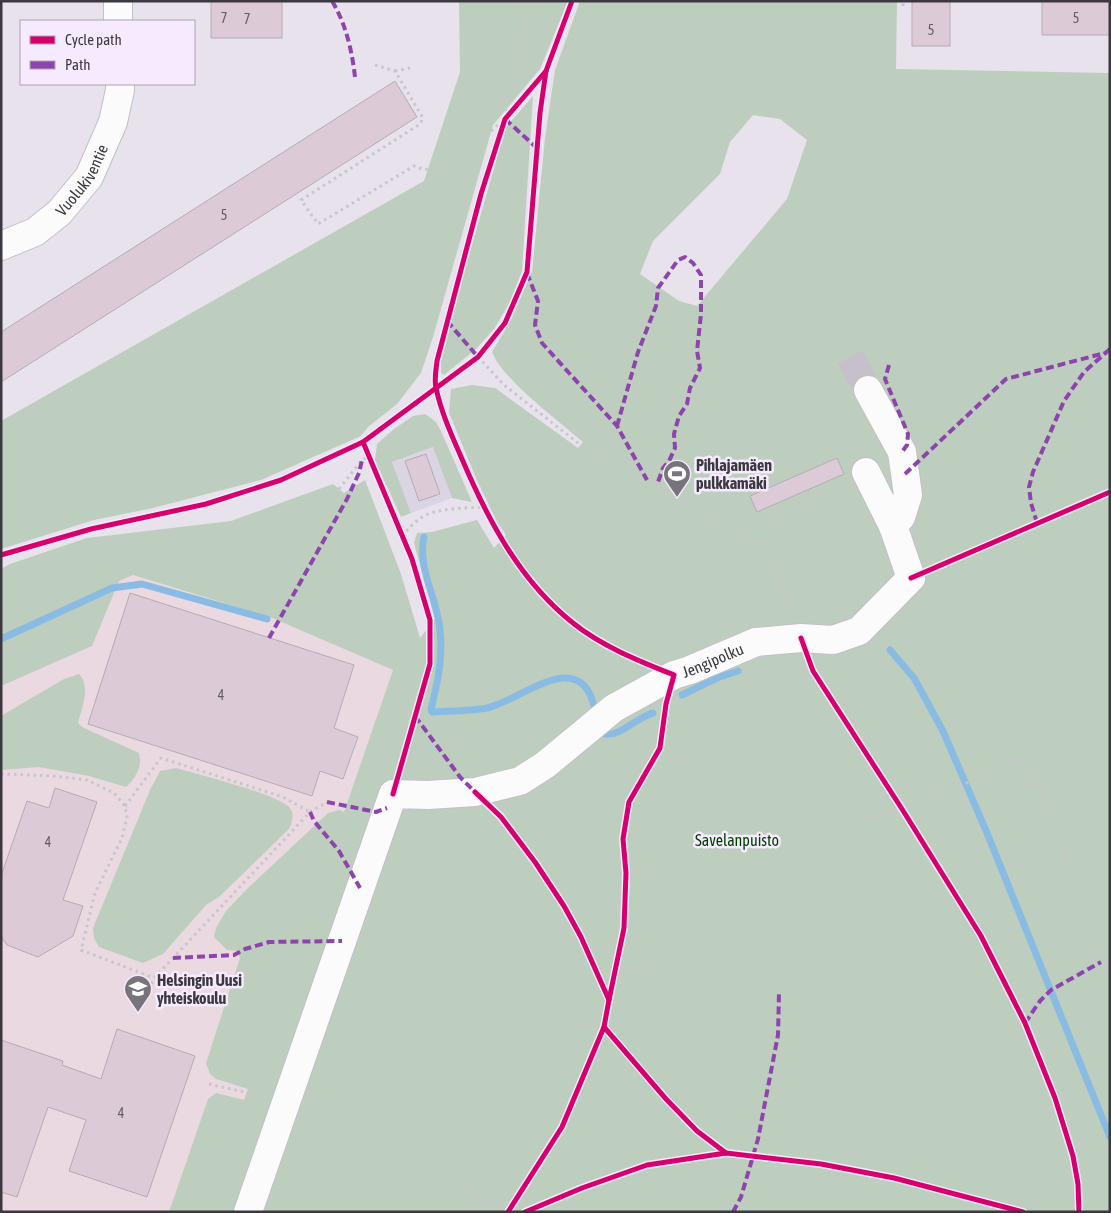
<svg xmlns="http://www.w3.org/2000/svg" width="1111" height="1213" font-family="'Asap Condensed',sans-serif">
<rect width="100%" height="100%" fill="#e7e2ec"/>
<!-- industrial -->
<path fill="#dbd4e3" d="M 434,447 L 452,498 L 411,513 L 392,462 Z"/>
<!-- education -->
<path fill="#ead9e0" d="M 133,575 L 270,617 L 393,670 L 206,1212 L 1,1212 L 1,631 Z"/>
<!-- green -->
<g fill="#becebe" fill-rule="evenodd">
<path d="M 459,1 L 568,1 L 540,69 L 493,125 L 433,337 L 421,373 L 397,404 L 368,427 L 361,436 L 261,480 L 153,508 L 94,520 L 1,549 L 1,421 L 424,181 L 460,72 Z"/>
<path d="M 580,1 L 897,1 L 896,69 L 1110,73 L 1110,1212 L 169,1212 L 208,1099 L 216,1093 L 244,1100 L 248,1089 L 216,1079 L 210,1074 L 206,1063 L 240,958 L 237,951 L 227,950 L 214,937 L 216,928 L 226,911 L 247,889 L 328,813 L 339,810 L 344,812 L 393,670 L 270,617 L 133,575 L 119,581 L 92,646 L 1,686 L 1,569 L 10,564 L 87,538 L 231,521 L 333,484 L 344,493 L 365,480 L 401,574 L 420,638 L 435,619 L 414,543 L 417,533 L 432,532 L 477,520 L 494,548 L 506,535 L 496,520 L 476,478 L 449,413 L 451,389 L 472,385 L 495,388 L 578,448 L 583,442 C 559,421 503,380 492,352 L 511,320 L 532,272 L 545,138 L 555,70 ZM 753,115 L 780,119 L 807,140 L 787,199 L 697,306 L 679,301 L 640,274 L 653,241 L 720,174 L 730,142 Z"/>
<path d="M 533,96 L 522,271 L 510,302 L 494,329 L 476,349 L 444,375 L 441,373 L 441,359 L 450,321 L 506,127 Z"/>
<path d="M 425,414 L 436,422 L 441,431 L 472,502 L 452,498 L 433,447 L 392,462 L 411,513 L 401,517 L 375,460 L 377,444 L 394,429 L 413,416 Z"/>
<path d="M 79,674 C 91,686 82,708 78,723 L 82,727 L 139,753 C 143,766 135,779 126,787 L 89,776 L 39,767 L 1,770 L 1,716 L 64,679 Z"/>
<path d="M 176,768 C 197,774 280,795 290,808 C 295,814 292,824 288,830 L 219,897 L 206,905 L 163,954 L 143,963 L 99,947 L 94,938 L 93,928 L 150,790 L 160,771 Z"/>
</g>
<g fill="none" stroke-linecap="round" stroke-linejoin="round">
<!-- stream -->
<g stroke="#8abce3" stroke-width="7">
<path d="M 424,537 C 417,568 437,598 440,629 C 443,657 438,682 431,709 L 432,712 C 450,711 470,711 487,708 C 522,700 579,646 594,706 L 597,708"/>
<path d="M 1,639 L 112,588 L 142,584 L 267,619"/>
<path d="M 890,650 L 914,678 L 943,731 L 987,833 L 1110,1137"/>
<path d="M 682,695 L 717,678 L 738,671"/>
<path d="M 603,730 L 605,734 C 620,737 637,717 653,713"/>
</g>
</g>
<!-- building -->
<g fill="#dccad6" stroke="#b3adb3">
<rect x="211" y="1" width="71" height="37"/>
<rect x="912" y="1" width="38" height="45"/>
<rect x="1042" y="1" width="68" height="34"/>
<path d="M 395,81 L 417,117 L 1,382 L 1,332 Z"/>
<path d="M 426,454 L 440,494 L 419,501 L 405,461 Z"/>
<path d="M 837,458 L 844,474 L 757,512 L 750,496 Z"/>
<path d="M 130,593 L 354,665 L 334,728 L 358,737 L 343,779 L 320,771 L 312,796 L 88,724 Z"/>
<path d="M 55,788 L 97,802 L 63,900 L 83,906 L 73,936 L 38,957 L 7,945 L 1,936 L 1,876 L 27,801 L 49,808 Z"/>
<path d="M 117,1029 L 195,1056 L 147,1197 L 69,1171 L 86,1120 L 48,1107 L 17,1197 L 1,1192 L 1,1040 L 63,1061 L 62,1065 L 101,1079 Z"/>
</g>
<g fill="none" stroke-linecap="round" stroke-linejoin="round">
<!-- minor-tunnel -->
<path stroke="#c5c0c9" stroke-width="28" stroke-dasharray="28 14" stroke-linecap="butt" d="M 850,357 L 868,390"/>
<defs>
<g id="minor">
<path d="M 118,1 L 118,21"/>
<path id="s1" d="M 1,246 L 35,232 L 59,213 L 89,177 L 113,122 L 120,90 L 120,84"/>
<path d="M 868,390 L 902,452 L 908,495 L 901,517 L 893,526"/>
<path id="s2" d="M 248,1212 L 393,794 L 428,795 L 475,792 L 520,781 L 545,765 L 614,708 L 674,675 L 690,670 L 756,642 L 801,638 L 833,640 L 859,631 L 911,578 L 893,526 L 866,472"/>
</g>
</defs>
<!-- minor casing -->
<use href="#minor" stroke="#c2bfc6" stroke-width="30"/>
<!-- path -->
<g stroke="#c7c6c9" stroke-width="3" stroke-dasharray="2.5 4" stroke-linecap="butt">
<path d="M 903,6 L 903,1"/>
<path d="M 375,65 L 395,71 L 423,118 L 420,124 L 301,200 L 318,224 L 414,166 L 425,170 L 460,158 L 505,119 L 526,31 L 527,1"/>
<path d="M 395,71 L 410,68"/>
<path d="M 478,357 L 504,385 L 587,450 L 647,480 L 752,542 L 766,544"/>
<path d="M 339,489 L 362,460 L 369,457"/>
<path d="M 402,536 C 409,528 416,520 426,515 C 441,508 467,508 484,507"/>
<path d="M 792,613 L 766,544 L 776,514 L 845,482"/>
<path d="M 797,697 L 813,671"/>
<path d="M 660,748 L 697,761"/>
<path d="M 404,755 L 438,747 L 476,735"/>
<path d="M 1,774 L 53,776 L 87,780 L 114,793 L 125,806 L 127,817 L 122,838 L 95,893 L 81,950 L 154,978"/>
<path d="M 125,806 L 161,758 L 283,797 L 310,812"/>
<path d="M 868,818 L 902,809 L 1021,761 L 1032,786 L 1038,783 C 1045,799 1053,816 1058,833 C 1071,883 1077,932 1110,973"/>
<path d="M 429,837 L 450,826 L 452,818"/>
<path d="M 626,873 L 654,870"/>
<path d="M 615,970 C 637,977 649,972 669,964"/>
<path d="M 147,996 L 154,978 L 173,958 L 310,812 L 327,802"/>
<path d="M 550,1019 L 604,1027"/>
<path d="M 209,1084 L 262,1096"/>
<path d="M 312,1104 L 334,1111"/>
<path d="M 463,1183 L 480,1202 L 491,1212"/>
</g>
<!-- minor -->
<use href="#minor" stroke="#fbfbfc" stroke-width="28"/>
<!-- quiet -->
<g stroke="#8e44ad" stroke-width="4" stroke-dasharray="8 4" stroke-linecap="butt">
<path d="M 332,1 C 346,24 352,51 355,77"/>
<path d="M 505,119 L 537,148"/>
<path d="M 527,273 L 538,301 L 535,325 L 542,343 L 617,426 L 647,480"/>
<path d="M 447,321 L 478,357"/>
<path d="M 889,365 L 885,379 L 908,434 L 907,445 L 902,452"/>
<path d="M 617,426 L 638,352 L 656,306 L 658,288 L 678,260 L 685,257 L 693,263 L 701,275 L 701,314 L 697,351 L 700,368 L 690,388 L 687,404 L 679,416 L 674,434 L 675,448 L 669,461 L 663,468 L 657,485"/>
<path d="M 905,474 L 1006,379 L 1105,353"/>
<path d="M 1037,523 L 1031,503 L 1029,487 L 1033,472 L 1064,401 L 1084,372 L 1110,349"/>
<path d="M 269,638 L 347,499 L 359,473 L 362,460"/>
<path d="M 415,716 L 460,777 L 475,792"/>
<path d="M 327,802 L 376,812 L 387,808"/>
<path d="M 310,812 L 314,821 L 339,851 L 360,888"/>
<path d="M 173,958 L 234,955 L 245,949 L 269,942 L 342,941"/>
<path d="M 1025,1023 L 1040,1001 L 1051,990 L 1101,962"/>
<path d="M 733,1212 L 741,1197 L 758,1139 L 778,1035 L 779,993"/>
</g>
<defs>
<g id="cycleway">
<path d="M 546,71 L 505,119 L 481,194 L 437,361 C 436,370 434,380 436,388 C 441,412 452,436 462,459 C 488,520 520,581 573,623 C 603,647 639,661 674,675 L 666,704 L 660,748 L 629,802 L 623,839 L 626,873 L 624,928 L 609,1000"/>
<path d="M 363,442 L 412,559 L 430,620 L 430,664 L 393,794"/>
<path d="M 1,555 L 91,529 L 206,504 L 281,480 L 363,442 L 478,357 L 505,323 L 527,272 L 540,113 L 546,71 L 572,1"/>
<path d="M 911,578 L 1110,492"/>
<path d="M 801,638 L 813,671 L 902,809 L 981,936 L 1025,1023 L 1055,1098 L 1073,1156 L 1078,1184 L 1079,1212"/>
<path d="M 475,792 L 501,817 L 535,862 L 564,906 L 581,937 L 609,1000 L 604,1027 L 562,1127 L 508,1212"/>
<path d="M 604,1027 L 666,1099 L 697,1131 L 726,1153"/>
<path d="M 525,1212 L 582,1188 L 647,1165 L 726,1153 L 821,1164 L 894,1178 L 1023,1212"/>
</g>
</defs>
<!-- cycleway casing -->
<use href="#cycleway" stroke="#f6ebfe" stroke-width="8"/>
<!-- cycleway -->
<use href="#cycleway" stroke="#d6006c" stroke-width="5"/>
</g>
<!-- icons -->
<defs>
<symbol id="stadium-pin" viewBox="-11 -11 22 30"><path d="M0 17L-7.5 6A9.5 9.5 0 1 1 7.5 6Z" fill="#78747c" stroke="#f6ebfe"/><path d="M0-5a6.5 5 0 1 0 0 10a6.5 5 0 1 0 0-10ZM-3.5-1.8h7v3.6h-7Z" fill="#fff"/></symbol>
<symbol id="school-pin" viewBox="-11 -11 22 30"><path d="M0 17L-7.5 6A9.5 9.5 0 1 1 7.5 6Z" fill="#78747c" stroke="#f6ebfe"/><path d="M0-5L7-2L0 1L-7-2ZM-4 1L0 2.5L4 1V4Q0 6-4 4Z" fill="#fff"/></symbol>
</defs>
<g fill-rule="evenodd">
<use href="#stadium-pin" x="661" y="458" width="32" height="43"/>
<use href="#school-pin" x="122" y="973" width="32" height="43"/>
</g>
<g text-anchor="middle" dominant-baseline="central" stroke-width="5" stroke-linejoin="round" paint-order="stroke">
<!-- number labels -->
<g font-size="14" fill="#645c65">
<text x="224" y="18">7</text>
<text x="1076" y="18">5</text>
<text x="247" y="19">7</text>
<text x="931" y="30">5</text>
<text x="224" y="215">5</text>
<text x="221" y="695">4</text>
<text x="48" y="842">4</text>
<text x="121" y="1113">4</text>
</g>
<!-- street labels -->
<g font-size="16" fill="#3c383f" stroke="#f6ebfe">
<text stroke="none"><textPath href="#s1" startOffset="108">Vuolukiventie</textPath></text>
<text stroke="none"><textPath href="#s2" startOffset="800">Jengipolku</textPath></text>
</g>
<!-- poi labels -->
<g font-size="16" font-weight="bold" fill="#3c383f" stroke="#f6ebfe" text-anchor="start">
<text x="696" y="465">Pihlajamäen<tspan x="696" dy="18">pulkkamäki</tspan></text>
<text x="157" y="980">Helsingin Uusi<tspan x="157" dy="18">yhteiskoulu</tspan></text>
</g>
<!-- park labels -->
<g font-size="16" fill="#024000" stroke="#f6ebfe">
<text x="737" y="840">Savelanpuisto</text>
</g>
</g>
<!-- border -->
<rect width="1111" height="1213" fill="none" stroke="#3c383f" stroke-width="5"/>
<!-- legend -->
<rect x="20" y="20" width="175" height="65" fill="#f6ebfe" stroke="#aca3b2"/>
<rect x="30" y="36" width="25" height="8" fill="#d6006c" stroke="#aca3b2"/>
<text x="65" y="45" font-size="15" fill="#3c383f">Cycle path</text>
<rect x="30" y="61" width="25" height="8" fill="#8e44ad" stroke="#aca3b2"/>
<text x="65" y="70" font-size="15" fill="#3c383f">Path</text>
</svg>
